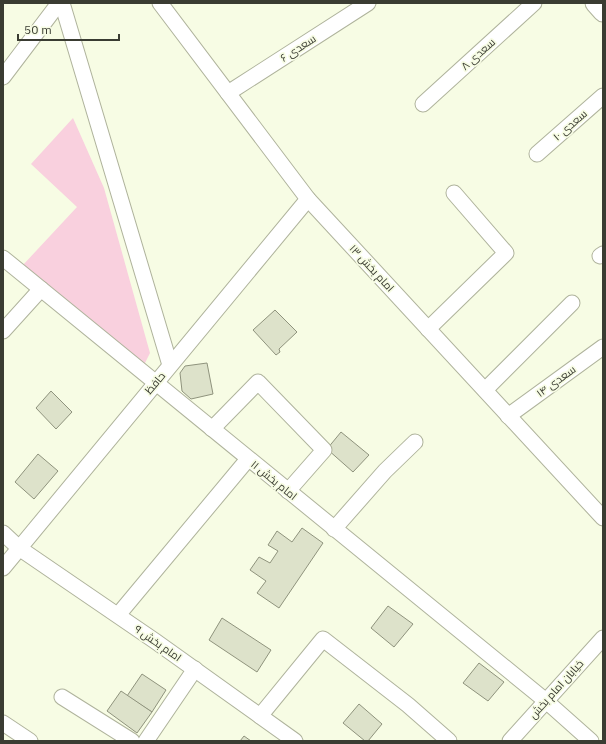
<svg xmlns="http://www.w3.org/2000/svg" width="606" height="744" font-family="'IBM Plex Sans',Cairo,sans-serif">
<rect width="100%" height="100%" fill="#f7fce4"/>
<!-- green -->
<path fill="#f9d0de" d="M 73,118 L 104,188 L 150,353 L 142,369 L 23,265 L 77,207 L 31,164 Z"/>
<!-- building -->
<g fill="#dde2ca" stroke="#8f937d">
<path d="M 275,310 L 297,332 L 279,349 L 280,352 L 276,355 L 253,330 Z"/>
<path d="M 207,363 L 213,394 L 191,399 L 182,391 L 180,373 L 185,366 Z"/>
<path d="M 51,391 L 72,412 L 56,429 L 36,408 Z"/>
<path d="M 341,432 L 369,455 L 353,472 L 327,449 Z"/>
<path d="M 38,454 L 58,471 L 34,499 L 15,482 Z"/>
<path d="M 302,528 L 323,543 L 279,608 L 257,593 L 266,581 L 250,570 L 259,557 L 270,563 L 278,551 L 268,545 L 277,531 L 292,542 Z"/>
<path d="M 388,606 L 413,624 L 394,647 L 371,628 Z"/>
<path d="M 222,618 L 271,650 L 257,672 L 209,640 Z"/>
<path d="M 479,663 L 504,682 L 488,701 L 463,683 Z"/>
<path d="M 142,674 L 166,690 L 152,712 L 127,696 Z"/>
<path d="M 121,691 L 152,712 L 137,733 L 107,711 Z"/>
<path d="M 359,704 L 382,724 L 368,741 L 365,741 L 343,723 Z"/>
<path d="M 244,736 L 251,741 L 240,741 Z"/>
</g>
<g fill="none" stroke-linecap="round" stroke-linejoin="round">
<defs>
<g id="minor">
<path d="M 62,3 L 170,365"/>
<path d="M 160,3 L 308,199 L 603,518"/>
<path d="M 3,77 L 59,3"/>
<path d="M 228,93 L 368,3"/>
<path d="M 423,104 L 534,3"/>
<path d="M 537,154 L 603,96"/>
<path d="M 600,256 L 603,254"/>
<path d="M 3,258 L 546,701 L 591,741"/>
<path d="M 428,329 L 506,253 L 454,193"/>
<path d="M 3,331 L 41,289"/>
<path d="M 485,390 L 572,303"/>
<path d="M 508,416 L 603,347"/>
<path d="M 212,429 L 258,382 L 324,450 L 288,491"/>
<path d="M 334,529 L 385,471 L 415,442"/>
<path d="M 3,533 L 19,548 L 155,641 L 295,741"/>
<path d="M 3,568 L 308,199"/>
<path d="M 118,615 L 248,459"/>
<path d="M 62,697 L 132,741"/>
<path d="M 260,716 L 323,639 L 408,705 L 449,741"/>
<path d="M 3,723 L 30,741"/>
<path d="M 146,741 L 195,669"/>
<path d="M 510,741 L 603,638"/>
</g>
<path id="major" d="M 595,3 L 603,12"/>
</defs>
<!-- minor casing -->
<use href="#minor" stroke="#afb39c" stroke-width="17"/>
<!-- major casing -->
<use href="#major" stroke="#afb39c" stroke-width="21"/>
<!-- minor -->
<use href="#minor" stroke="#fff" stroke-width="15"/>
<!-- major -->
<use href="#major" stroke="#fff" stroke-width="19"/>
</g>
<g text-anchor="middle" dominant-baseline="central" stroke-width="3.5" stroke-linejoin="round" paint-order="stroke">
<!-- street labels -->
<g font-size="11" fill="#3a3c32" stroke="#f7fce4">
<text transform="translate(298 48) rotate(-33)">سعدی ۶</text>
<text transform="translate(478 54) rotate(-42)">سعدی ۸</text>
<text transform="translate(570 125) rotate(-41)">سعدی ۱۰</text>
<text transform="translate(372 268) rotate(47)">امام بخش ۱۳</text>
<text transform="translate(556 381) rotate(-36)">سعدی ۱۴</text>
<text transform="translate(155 383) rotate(-50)">حافظ</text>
<text transform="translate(274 480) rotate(39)">امام بخش ۱۱</text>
<text transform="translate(158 643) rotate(35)">امام بخش ۹</text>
<text transform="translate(556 689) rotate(-48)">خیابان امام بخش</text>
</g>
</g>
<!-- border -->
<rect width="606" height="744" fill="none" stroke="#3a3c32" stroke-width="8"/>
<!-- scale -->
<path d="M18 34v6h101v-6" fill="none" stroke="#3a3c32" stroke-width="2"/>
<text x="24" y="34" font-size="12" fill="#3a3c32" stroke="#f7fce4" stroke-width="3" paint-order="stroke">50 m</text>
</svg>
